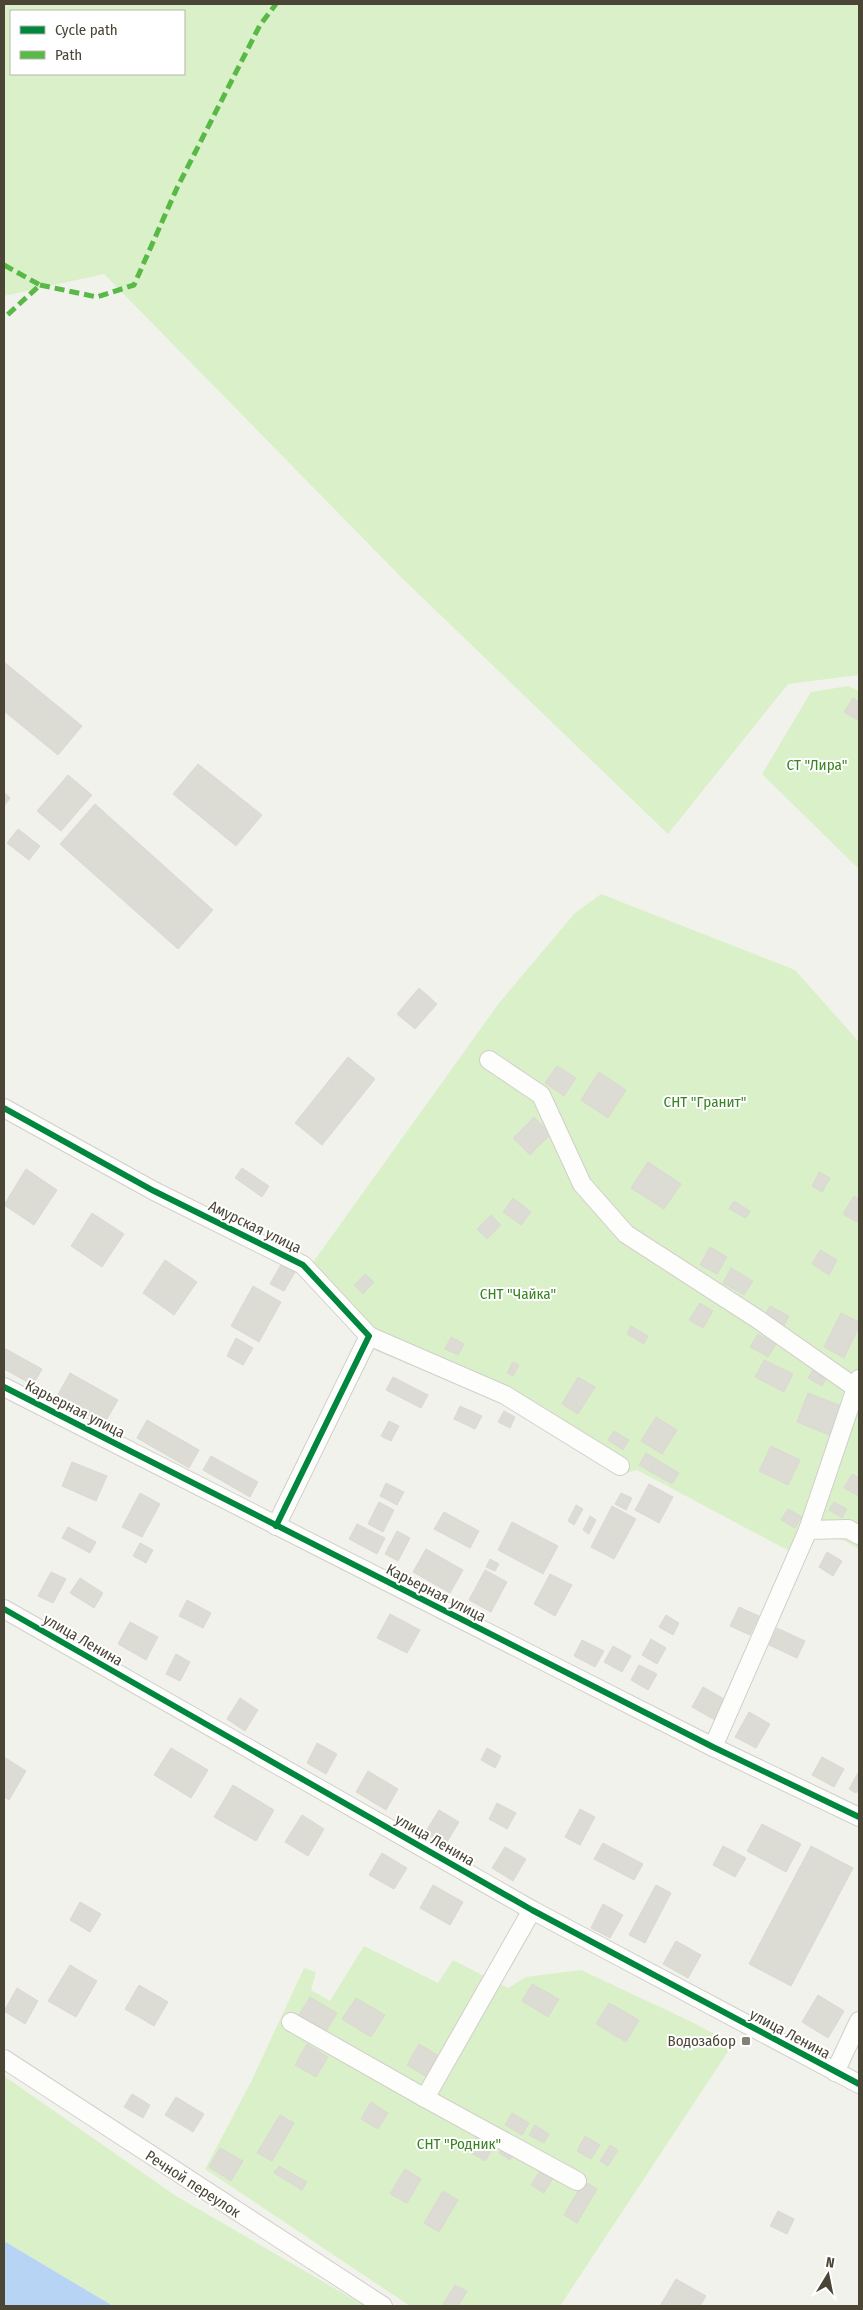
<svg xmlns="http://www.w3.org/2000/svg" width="863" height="2310" font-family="'Fira Sans Condensed',sans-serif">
<rect width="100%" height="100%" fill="#f2f2ec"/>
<!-- green -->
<g fill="#daf0c9" fill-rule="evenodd">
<path d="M 4,4 L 859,4 L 859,675 L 788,684 L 668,834 L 402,578 L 104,274 L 4,296 ZM 11,11 L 184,11 L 184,74 L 11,74 Z"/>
<path d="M 848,686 L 859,691 L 859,869 L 762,774 L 811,692 Z"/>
<path d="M 601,894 L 795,970 L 859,1042 L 859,1549 L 843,1540 L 824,1537 L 802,1525 L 791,1552 L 637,1470 L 623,1474 L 501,1402 L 376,1351 L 304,1275 L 499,1003 L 575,913 Z"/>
<path d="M 364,1946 L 438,1983 L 453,1960 L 508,1988 L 526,1977 L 581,1970 L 692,2022 L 733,2044 L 560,2306 L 410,2306 L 205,2169 L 251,2082 L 304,1968 L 316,1972 L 311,1990 L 330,2001 Z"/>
<path d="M 4,2076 L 176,2196 L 365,2306 L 113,2306 L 4,2241 Z"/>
</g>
<!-- water -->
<path fill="#b7d4f5" d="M 4,2241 L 113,2306 L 4,2306 Z"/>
<!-- building -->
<g fill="#dcdbd4" stroke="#dbd9d1">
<path d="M 4,662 L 82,726 L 58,755 L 4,711 Z"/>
<path d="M 853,698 L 859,702 L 859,721 L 844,712 Z"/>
<path d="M 198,764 L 262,815 L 236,846 L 173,794 Z"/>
<path d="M 68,775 L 92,795 L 61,831 L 37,811 Z"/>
<path d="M 4,792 L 10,798 L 4,806 Z"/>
<path d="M 95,804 L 213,910 L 178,949 L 60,844 Z"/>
<path d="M 18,829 L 40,846 L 29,860 L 7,843 Z"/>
<path d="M 419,988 L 437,1004 L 415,1029 L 397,1014 Z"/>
<path d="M 348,1057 L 375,1079 L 322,1145 L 295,1123 Z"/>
<path d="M 557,1066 L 576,1078 L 564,1096 L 545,1083 Z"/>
<path d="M 599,1072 L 626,1090 L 608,1118 L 581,1100 Z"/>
<path d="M 534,1117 L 551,1134 L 530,1155 L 513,1138 Z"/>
<path d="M 648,1162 L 681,1184 L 664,1209 L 631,1188 Z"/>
<path d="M 242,1168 L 269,1186 L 262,1197 L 235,1178 Z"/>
<path d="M 26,1169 L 57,1190 L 34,1225 L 4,1205 Z"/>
<path d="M 819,1172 L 830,1178 L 822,1192 L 812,1186 Z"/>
<path d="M 854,1196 L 859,1199 L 859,1223 L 843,1214 Z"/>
<path d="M 513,1198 L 531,1212 L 521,1225 L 503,1212 Z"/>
<path d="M 734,1201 L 750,1211 L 746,1218 L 729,1209 Z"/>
<path d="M 92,1213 L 124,1234 L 102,1267 L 71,1246 Z"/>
<path d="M 491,1215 L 501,1225 L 487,1239 L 477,1229 Z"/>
<path d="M 710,1247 L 727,1257 L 717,1274 L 700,1265 Z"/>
<path d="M 820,1250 L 837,1260 L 829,1275 L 812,1264 Z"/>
<path d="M 165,1260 L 197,1282 L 174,1315 L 143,1293 Z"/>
<path d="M 283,1261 L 297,1269 L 284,1291 L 270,1284 Z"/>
<path d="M 731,1268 L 753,1281 L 744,1295 L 723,1283 Z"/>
<path d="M 365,1274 L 374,1282 L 363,1294 L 354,1285 Z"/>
<path d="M 253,1286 L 281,1302 L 259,1342 L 231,1326 Z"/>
<path d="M 700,1303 L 713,1311 L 703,1328 L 689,1320 Z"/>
<path d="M 770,1306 L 789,1316 L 784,1326 L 765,1315 Z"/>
<path d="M 841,1313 L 859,1322 L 859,1327 L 844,1358 L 824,1347 Z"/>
<path d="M 631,1326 L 648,1336 L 644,1344 L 627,1334 Z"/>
<path d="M 758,1334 L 776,1344 L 768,1357 L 750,1347 Z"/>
<path d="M 451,1337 L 464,1344 L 458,1355 L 445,1349 Z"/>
<path d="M 236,1338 L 253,1348 L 243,1365 L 227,1356 Z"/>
<path d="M 4,1348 L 42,1369 L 33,1385 L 4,1369 Z"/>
<path d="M 764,1360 L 793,1374 L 784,1392 L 755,1377 Z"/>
<path d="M 513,1362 L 519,1365 L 513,1376 L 507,1373 Z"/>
<path d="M 814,1368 L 828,1376 L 822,1386 L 808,1378 Z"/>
<path d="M 70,1373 L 118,1400 L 104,1424 L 56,1398 Z"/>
<path d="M 393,1377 L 428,1395 L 421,1408 L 386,1390 Z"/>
<path d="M 578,1377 L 595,1387 L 578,1414 L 562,1404 Z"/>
<path d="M 808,1393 L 844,1407 L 832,1436 L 797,1422 Z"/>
<path d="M 460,1406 L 482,1416 L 475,1429 L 454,1419 Z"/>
<path d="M 504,1411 L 515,1417 L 510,1428 L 498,1422 Z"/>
<path d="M 656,1417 L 677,1430 L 662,1454 L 641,1441 Z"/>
<path d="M 147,1420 L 199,1450 L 189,1468 L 137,1438 Z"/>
<path d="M 389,1421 L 399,1426 L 391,1441 L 381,1436 Z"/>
<path d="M 614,1431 L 629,1440 L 623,1450 L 608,1440 Z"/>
<path d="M 771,1446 L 800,1460 L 788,1485 L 759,1471 Z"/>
<path d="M 646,1453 L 679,1473 L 672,1484 L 639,1465 Z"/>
<path d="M 211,1456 L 258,1482 L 250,1497 L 203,1470 Z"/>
<path d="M 72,1462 L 107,1476 L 96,1501 L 62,1486 Z"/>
<path d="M 852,1474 L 859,1478 L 859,1496 L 844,1488 Z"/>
<path d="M 386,1483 L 404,1492 L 397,1505 L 380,1496 Z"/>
<path d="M 649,1484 L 673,1497 L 659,1523 L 635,1510 Z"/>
<path d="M 140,1493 L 160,1504 L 142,1537 L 122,1527 Z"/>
<path d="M 621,1493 L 632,1498 L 626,1510 L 615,1504 Z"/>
<path d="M 379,1502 L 394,1510 L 383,1532 L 368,1524 Z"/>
<path d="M 834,1502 L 847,1509 L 842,1518 L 829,1510 Z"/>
<path d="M 576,1505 L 583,1509 L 574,1525 L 568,1521 Z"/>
<path d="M 612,1506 L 636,1519 L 614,1559 L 591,1547 Z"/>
<path d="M 788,1509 L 802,1517 L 795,1528 L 781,1520 Z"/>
<path d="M 444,1512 L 479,1531 L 470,1548 L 434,1529 Z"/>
<path d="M 590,1516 L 596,1520 L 589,1534 L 583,1530 Z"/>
<path d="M 512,1522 L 558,1546 L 543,1574 L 498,1550 Z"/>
<path d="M 357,1524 L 385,1538 L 377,1554 L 349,1539 Z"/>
<path d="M 68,1527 L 96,1542 L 90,1553 L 62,1538 Z"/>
<path d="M 397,1531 L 410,1538 L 398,1561 L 385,1554 Z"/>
<path d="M 140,1543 L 153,1550 L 146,1563 L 133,1556 Z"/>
<path d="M 426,1549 L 463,1570 L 450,1593 L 413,1572 Z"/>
<path d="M 827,1552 L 842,1561 L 833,1576 L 819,1567 Z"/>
<path d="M 490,1559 L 499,1564 L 495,1571 L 486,1567 Z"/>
<path d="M 485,1570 L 507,1582 L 491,1612 L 469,1600 Z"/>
<path d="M 51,1572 L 66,1579 L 53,1603 L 38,1596 Z"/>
<path d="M 550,1574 L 572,1585 L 555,1616 L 534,1604 Z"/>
<path d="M 80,1578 L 103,1593 L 94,1608 L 70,1593 Z"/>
<path d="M 187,1600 L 211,1613 L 203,1628 L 179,1616 Z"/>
<path d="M 739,1607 L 759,1616 L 750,1635 L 730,1626 Z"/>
<path d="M 390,1614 L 420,1630 L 407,1653 L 377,1638 Z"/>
<path d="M 666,1615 L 679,1623 L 673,1635 L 659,1627 Z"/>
<path d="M 130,1622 L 158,1637 L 146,1660 L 118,1644 Z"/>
<path d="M 777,1628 L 805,1641 L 797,1658 L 769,1645 Z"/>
<path d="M 651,1639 L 666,1648 L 657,1664 L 642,1655 Z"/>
<path d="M 582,1640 L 604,1651 L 595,1667 L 574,1656 Z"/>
<path d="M 613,1646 L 631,1656 L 622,1672 L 604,1662 Z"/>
<path d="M 176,1654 L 190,1662 L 180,1681 L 166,1674 Z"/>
<path d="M 639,1665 L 657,1674 L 648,1690 L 631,1680 Z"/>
<path d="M 703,1687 L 726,1700 L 715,1720 L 692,1707 Z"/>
<path d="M 240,1698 L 258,1710 L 245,1731 L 227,1719 Z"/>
<path d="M 749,1712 L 770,1724 L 756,1748 L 735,1737 Z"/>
<path d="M 317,1743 L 337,1754 L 326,1774 L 307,1763 Z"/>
<path d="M 171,1748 L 208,1770 L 191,1798 L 154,1775 Z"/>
<path d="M 487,1748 L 501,1756 L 495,1768 L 481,1760 Z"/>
<path d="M 4,1757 L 26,1771 L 9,1800 L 4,1797 Z"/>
<path d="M 822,1757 L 844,1769 L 834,1787 L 812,1775 Z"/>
<path d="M 368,1771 L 398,1789 L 386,1810 L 356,1792 Z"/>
<path d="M 858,1773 L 859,1789 L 856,1793 L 849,1789 Z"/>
<path d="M 233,1785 L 274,1810 L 256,1841 L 214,1817 Z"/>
<path d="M 497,1803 L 516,1813 L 507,1829 L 489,1819 Z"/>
<path d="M 580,1809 L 595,1817 L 580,1845 L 565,1837 Z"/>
<path d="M 439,1810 L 459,1822 L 445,1845 L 425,1833 Z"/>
<path d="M 302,1815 L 324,1829 L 308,1856 L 285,1842 Z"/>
<path d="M 762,1824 L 801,1844 L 786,1872 L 747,1851 Z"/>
<path d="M 603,1843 L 643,1864 L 634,1880 L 594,1859 Z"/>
<path d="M 723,1846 L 746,1858 L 735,1877 L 713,1865 Z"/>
<path d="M 811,1846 L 853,1868 L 791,1986 L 749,1964 Z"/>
<path d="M 505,1847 L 526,1859 L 513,1881 L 492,1868 Z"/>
<path d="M 382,1853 L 407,1868 L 394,1889 L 369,1875 Z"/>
<path d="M 433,1885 L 463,1902 L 450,1925 L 420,1908 Z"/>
<path d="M 656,1885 L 671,1893 L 645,1943 L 629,1935 Z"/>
<path d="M 80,1902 L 101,1914 L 90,1932 L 70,1920 Z"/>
<path d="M 603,1904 L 623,1915 L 610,1938 L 591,1928 Z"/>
<path d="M 676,1941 L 701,1955 L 688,1978 L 663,1964 Z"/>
<path d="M 70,1965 L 97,1981 L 76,2017 L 48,2001 Z"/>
<path d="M 532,1984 L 559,1999 L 548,2017 L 522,2001 Z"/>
<path d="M 139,1985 L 168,2002 L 154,2026 L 125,2009 Z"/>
<path d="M 17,1988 L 38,2001 L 25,2024 L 4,2011 Z"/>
<path d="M 818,1995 L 844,2011 L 828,2038 L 802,2022 Z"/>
<path d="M 310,1997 L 337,2013 L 326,2031 L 299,2015 Z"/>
<path d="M 356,1998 L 385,2015 L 371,2037 L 342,2019 Z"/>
<path d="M 609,2003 L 639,2020 L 626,2042 L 596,2024 Z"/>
<path d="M 307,2044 L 328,2057 L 316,2077 L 295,2065 Z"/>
<path d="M 419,2044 L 439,2056 L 427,2077 L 407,2065 Z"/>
<path d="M 132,2094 L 150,2105 L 143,2118 L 124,2107 Z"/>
<path d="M 176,2097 L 204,2114 L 193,2132 L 165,2115 Z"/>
<path d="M 371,2102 L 388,2113 L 378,2129 L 361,2119 Z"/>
<path d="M 512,2113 L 529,2123 L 522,2135 L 505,2125 Z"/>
<path d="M 280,2115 L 294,2123 L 272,2161 L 257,2153 Z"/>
<path d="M 535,2125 L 549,2134 L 544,2143 L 529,2135 Z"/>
<path d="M 479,2132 L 497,2142 L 485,2161 L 468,2151 Z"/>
<path d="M 585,2136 L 600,2145 L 591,2159 L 577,2151 Z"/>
<path d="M 610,2145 L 618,2150 L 608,2166 L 600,2161 Z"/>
<path d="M 503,2147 L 514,2153 L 510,2160 L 499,2153 Z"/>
<path d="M 220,2148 L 243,2161 L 231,2181 L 209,2167 Z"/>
<path d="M 279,2166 L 307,2182 L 302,2190 L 274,2173 Z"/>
<path d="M 542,2168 L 554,2176 L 544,2193 L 531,2185 Z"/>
<path d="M 405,2169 L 421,2179 L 407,2203 L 390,2194 Z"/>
<path d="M 584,2181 L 597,2189 L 577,2223 L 564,2215 Z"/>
<path d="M 443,2191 L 458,2200 L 439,2232 L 424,2223 Z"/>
<path d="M 778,2211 L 794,2219 L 787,2234 L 770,2226 Z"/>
<path d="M 676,2279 L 706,2296 L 700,2306 L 660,2306 Z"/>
<path d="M 455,2285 L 467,2291 L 458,2306 L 447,2306 L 443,2304 Z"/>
</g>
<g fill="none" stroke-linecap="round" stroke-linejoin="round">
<defs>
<g id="minor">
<path d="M 489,1060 L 541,1095 L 582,1184 L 626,1234 L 756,1318 L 856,1388"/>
<path d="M 4,1108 L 154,1191 L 303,1265 L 369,1336 L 276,1526"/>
<path d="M 369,1336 L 505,1395 L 620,1466"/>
<path d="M 4,1387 L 713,1747 L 859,1817"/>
<path d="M 808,1530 L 848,1529 L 859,1535"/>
<path d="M 4,1609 L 532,1910 L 859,2084"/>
<path d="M 713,1747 L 808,1530 L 859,1379"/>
<path d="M 291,2022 L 425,2098 L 577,2181"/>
<path d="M 4,2059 L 383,2306"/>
<path d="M 835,2072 L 859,2021"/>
<path d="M 425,2098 L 532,1910"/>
</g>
</defs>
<!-- minor casing -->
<use href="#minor" stroke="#d1cfc9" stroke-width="20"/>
<!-- minor -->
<use href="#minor" stroke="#fdfdfc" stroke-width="18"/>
<!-- quiet -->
<g stroke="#58b947" stroke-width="5" stroke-dasharray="10 5" stroke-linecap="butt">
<path d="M 4,265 L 40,285 L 4,318"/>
<path d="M 40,285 L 97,297 L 134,285 L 177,188 L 260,25 L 276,4"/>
</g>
<defs>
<g id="cycleway">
<path d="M 4,1108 L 154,1191 L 303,1265 L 369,1336 L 276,1526"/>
<path d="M 4,1387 L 713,1747 L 859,1817"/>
<path d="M 4,1609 L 532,1910 L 859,2084"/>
</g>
</defs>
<!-- cycleway casing -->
<use href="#cycleway" stroke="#fff" stroke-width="9"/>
<!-- cycleway -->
<use href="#cycleway" stroke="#00873e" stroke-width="6"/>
</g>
<!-- markers -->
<rect fill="#858275" stroke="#fff" stroke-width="2" x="741" y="2036" width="10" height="10" rx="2.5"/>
<g text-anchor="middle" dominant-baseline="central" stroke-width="4" stroke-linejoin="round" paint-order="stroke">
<!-- park labels -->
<g font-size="15" fill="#388421" stroke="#fff">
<text x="817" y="765">СТ "Лира"</text>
<text x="705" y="1102">СНТ "Гранит"</text>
<text x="518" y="1294">СНТ "Чайка"</text>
<text x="459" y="2144">СНТ "Родник"</text>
</g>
<!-- street labels -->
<g font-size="15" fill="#4a4535" stroke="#fff">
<text transform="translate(255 1227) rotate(26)">Амурская улица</text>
<text transform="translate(75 1409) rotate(27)">Карьерная улица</text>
<text transform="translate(436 1593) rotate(27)">Карьерная улица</text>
<text transform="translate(83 1640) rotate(30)">улица Ленина</text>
<text transform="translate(435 1840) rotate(30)">улица Ленина</text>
<text transform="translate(790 2034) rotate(28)">улица Ленина</text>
<text transform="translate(193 2184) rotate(33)">Речной переулок</text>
</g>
<!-- poi labels -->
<g font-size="15" fill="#4a4535" stroke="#fff" text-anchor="end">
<text x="736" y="2041">Водозабор</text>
</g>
</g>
<!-- border -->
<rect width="863" height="2310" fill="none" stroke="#4a4535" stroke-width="10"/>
<!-- legend -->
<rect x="10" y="10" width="175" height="65" fill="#ffffff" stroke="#b7b5ae"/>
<rect x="20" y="26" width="25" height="8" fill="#00873e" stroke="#b7b5ae"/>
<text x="55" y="35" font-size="15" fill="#4a4535">Cycle path</text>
<rect x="20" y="51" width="25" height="8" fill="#58b947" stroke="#b7b5ae"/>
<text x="55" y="60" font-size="15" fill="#4a4535">Path</text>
<!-- north arrow -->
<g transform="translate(828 2275) rotate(10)" stroke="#ffffff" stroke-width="4" paint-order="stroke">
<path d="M0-4L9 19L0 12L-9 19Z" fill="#4a4535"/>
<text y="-8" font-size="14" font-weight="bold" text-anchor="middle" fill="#4a4535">N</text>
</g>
</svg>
